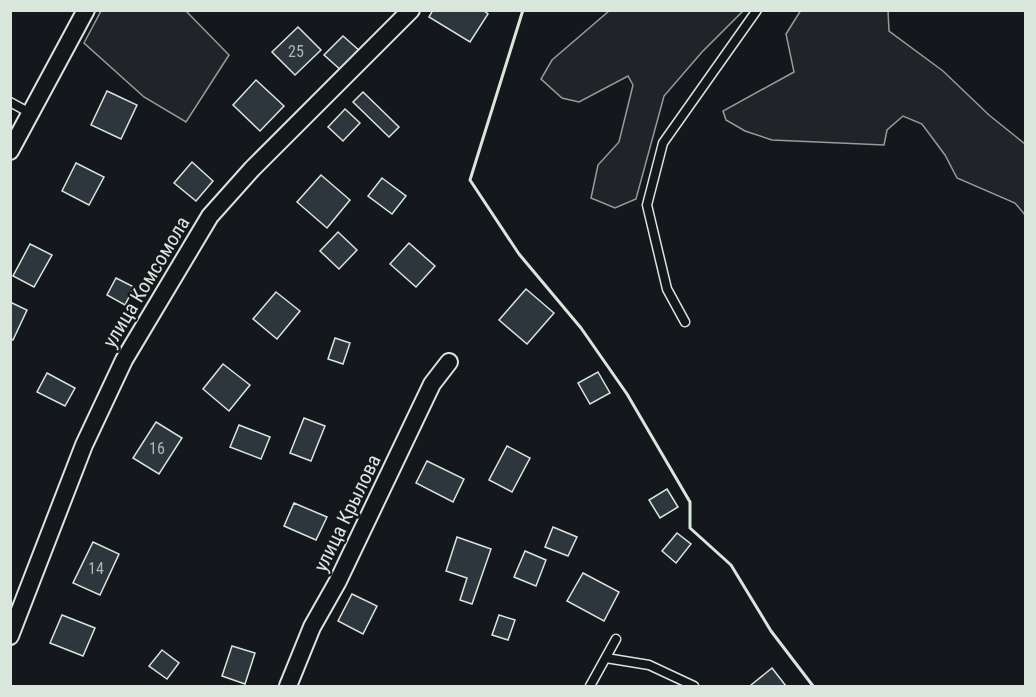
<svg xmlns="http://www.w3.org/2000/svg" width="1036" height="697" font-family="'Roboto Condensed',sans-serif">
<rect width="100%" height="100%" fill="#14181c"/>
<!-- green -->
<g fill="#202428" stroke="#939e99" stroke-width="1.5">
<path d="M 801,10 L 888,11 L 889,31 L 943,71 L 989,115 L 1025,144 L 1025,215 L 1015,203 L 957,178 L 945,155 L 922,124 L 903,116 L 887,130 L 884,145 L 772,140 L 745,131 L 726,120 L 723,111 L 794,72 L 786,34 Z"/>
<path d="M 101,11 L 186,11 L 229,55 L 186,122 L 144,97 L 84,43 Z"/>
<path d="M 609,11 L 743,11 L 702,52 L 664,96 L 636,199 L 615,208 L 591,198 L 598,165 L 619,142 L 633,85 L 628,76 L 579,102 L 562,98 L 541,79 L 552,60 Z"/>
</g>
<!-- building -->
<g fill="#2c363c" stroke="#d8e6dc" stroke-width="1.5">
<path d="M 433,10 L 483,10 L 488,14 L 470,42 L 429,17 Z"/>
<path d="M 298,27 L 321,50 L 295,75 L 272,52 Z"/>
<path d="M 343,36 L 361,52 L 343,72 L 324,55 Z"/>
<path d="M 256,80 L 284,106 L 260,131 L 233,105 Z"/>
<path d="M 107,91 L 137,105 L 121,139 L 91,125 Z"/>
<path d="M 363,92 L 399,127 L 389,137 L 353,102 Z"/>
<path d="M 345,109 L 360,123 L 343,141 L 328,127 Z"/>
<path d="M 192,162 L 213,181 L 196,201 L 174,183 Z"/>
<path d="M 76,163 L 104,177 L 89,205 L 62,191 Z"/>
<path d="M 321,175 L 350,200 L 327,228 L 297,202 Z"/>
<path d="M 382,178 L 406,196 L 392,214 L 368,196 Z"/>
<path d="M 338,232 L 357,250 L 339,269 L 320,251 Z"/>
<path d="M 409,243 L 435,266 L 416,287 L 390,264 Z"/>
<path d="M 30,244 L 52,255 L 34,287 L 13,276 Z"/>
<path d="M 116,278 L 134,287 L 125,305 L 107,295 Z"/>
<path d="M 526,289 L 554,313 L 527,344 L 499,320 Z"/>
<path d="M 276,292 L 300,311 L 277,339 L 253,319 Z"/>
<path d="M 10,302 L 27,310 L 13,340 L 10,338 Z"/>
<path d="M 335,338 L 350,343 L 343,364 L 328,359 Z"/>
<path d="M 223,364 L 250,385 L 229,411 L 203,389 Z"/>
<path d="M 598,372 L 610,393 L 590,404 L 578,383 Z"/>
<path d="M 47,373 L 75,388 L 65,406 L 37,392 Z"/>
<path d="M 304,418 L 325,426 L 311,461 L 290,453 Z"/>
<path d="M 156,422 L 182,438 L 159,474 L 133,458 Z"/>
<path d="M 239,425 L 270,437 L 261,459 L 230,447 Z"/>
<path d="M 507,446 L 530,458 L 512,492 L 489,480 Z"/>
<path d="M 427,461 L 464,479 L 453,502 L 416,483 Z"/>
<path d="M 667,489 L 678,507 L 660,518 L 649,500 Z"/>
<path d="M 294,503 L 327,517 L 316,540 L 284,526 Z"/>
<path d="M 553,527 L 577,537 L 568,556 L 545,547 Z"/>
<path d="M 677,533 L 691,544 L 676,563 L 662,551 Z"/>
<path d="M 457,537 L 491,549 L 472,604 L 460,600 L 467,578 L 446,571 Z"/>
<path d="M 93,542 L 119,554 L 100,595 L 73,583 Z"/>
<path d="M 525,551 L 546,560 L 536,586 L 514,577 Z"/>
<path d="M 583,573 L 619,592 L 604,621 L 567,601 Z"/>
<path d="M 352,594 L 377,606 L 363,634 L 338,621 Z"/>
<path d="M 62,615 L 95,628 L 83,656 L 50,643 Z"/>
<path d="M 499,615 L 515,620 L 508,640 L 492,635 Z"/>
<path d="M 232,646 L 255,653 L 245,684 L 222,676 Z"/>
<path d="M 162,650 L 179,663 L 167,679 L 149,666 Z"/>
<path d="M 772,668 L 786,686 L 753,686 L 751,685 Z"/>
</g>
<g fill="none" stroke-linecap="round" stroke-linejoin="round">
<defs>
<g id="service">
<path d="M 10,102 L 30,113"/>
<path d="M 685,322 L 667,289 L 647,205 L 663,143 L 757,10"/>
<path d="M 606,658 L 649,665 L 694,686"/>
<path d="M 590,686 L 616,639"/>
</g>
<g id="minor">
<path d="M 10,151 L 86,10"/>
<path d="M 10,636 L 84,445 L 124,360 L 210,216 L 252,169 L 411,10"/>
<path d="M 288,686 L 312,627 L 338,581 L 432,384 L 449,362"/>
</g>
</defs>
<!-- service casing -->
<use href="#service" stroke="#d8e6dc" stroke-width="11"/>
<!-- minor casing -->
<use href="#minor" stroke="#d8e6dc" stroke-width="20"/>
<!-- service -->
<use href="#service" stroke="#14181c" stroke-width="8"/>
<!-- minor -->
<use href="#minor" stroke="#14181c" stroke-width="16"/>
<!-- wall -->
<path stroke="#d8e6dc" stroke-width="3" d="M 523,10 L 470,180 L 519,254 L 581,328 L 627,394 L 690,502 L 690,528 L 731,565 L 771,631 L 813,686"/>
</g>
<g text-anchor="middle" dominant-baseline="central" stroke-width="4.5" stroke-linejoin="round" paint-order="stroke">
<!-- number labels -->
<g font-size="16" fill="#adbab4">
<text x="296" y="51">25</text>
<text x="157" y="448">16</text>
<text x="96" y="568">14</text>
</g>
<!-- street labels -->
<g font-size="20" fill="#d8e6dc" stroke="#14181c">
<text transform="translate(146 282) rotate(-59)">улица Комсомола</text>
<text transform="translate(347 513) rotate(-64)">улица Крылова</text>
</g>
</g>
<!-- border -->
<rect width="1036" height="697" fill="none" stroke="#d8e6dc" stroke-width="24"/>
</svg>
